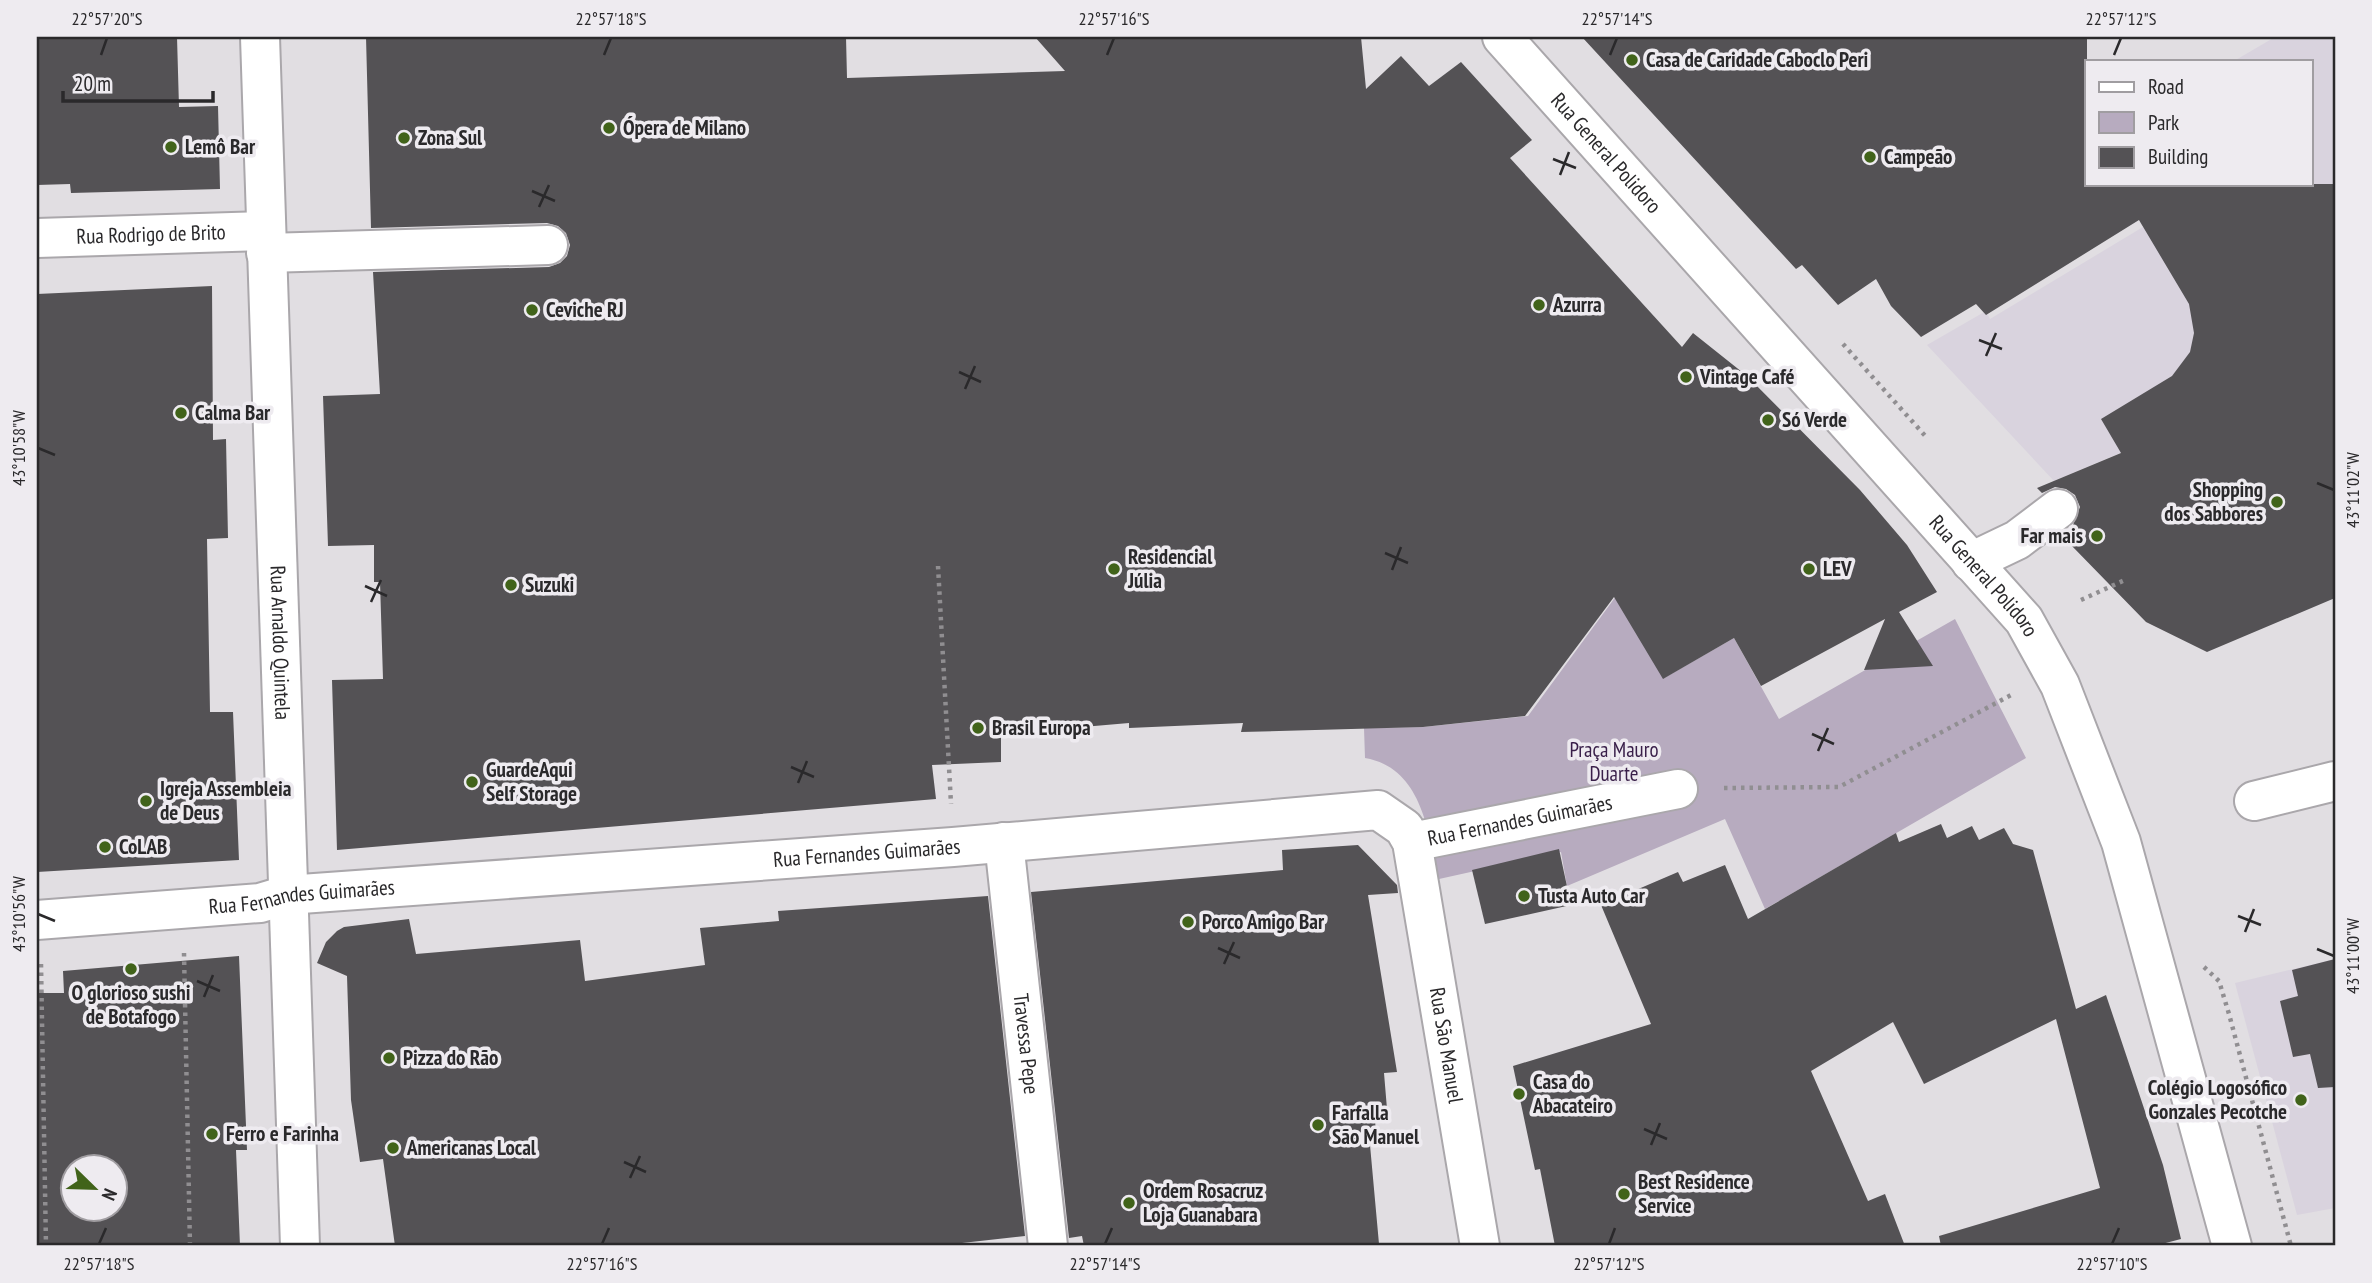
<svg xmlns="http://www.w3.org/2000/svg" width="2372" height="1283" font-family="'PT Sans Narrow',sans-serif">
<style>
.built{fill:#d9d3de}
.green{fill:#b7abbf}
.building{fill:#545255;fill-rule:evenodd}
.lines{fill:none;stroke-linecap:round;stroke-linejoin:round}
.minor-casing{stroke:#aaa7ab;stroke-width:42}
.major-casing{stroke:#aaa7ab;stroke-width:42}
.path{stroke:#908e91;stroke-width:4.5;stroke-dasharray:3.5 5;stroke-linecap:butt}
.minor{stroke:#fff;stroke-width:38}
.major{stroke:#fff;stroke-width:38}
.ticks{fill:none;stroke:#2a292b;stroke-width:2.5}
.poi-dot{fill:#41631a;stroke:#eeebf0;stroke-width:2.5}
.labels{text-anchor:middle;stroke-width:7;stroke-linejoin:round;paint-order:stroke}
.poi-label{font-size:21px;font-weight:bold;fill:#2a292b;stroke:#eeebf0;text-anchor:start}
.street-label{font-size:21px;fill:#2a292b;stroke:#eeebf0}
.park-label{font-size:21px;fill:#391f49;stroke:#eeebf0}
.neatline{fill:none;stroke:#2a292b;stroke-width:2.5}
.ticks-label{font-size:18px;text-anchor:middle;fill:#2a292b}
</style>
<rect width="100%" height="100%" fill="#e1dee2"/>
<g class="built">
<path d="M2275,37H2335V362L2054,481L1927,345L1986,311L1990,319L2143,227L2117,184H2311V61H2234Z"/>
<path d="M2335,959V1208L2297,1215L2235,983Z"/>
</g>
<path class="green" d="M1625,584L1664,678L1734,638L1779,719L1955,619L2026,758L1765,909L1725,819L1567,886L1561,852L1439,879C1428,831 1422,768 1365,758L1364,728L1423,727L1528,716Z"/>
<g class="building">
<path d="M37,37H177L179,107L218,106L220,189L71,193L70,184L37,185Z"/>
<path d="M366,37H846L847,78L1065,71L1035,37H1361L1366,89L1401,56L1429,86L1461,62L1532,140L1510,158L1682,347L1693,333L1747,376L1860,490L1907,545L1937,592L1899,612L1933,666L1864,670L1885,619L1761,686L1734,638L1663,679L1614,597L1525,716L1423,727L1241,732L1243,723L1129,728V723L1001,734V762L932,765L936,799L337,850L332,680L383,679L380,582H374V545L328,546L323,396L380,394L373,272L549,267L560,263L567,256L570,245L566,233L558,226L547,223L371,228Z"/>
<path d="M1582,37H2087V184H2335V598L2207,652L2146,622L2071,545L2082,534L2073,525L2080,507L2075,495L2066,489L2055,487L2042,493L2037,488L2121,453L2101,419L2172,376L2190,352L2194,333L2189,304L2139,220L1986,315L1976,304L1921,337L1891,306L1876,279L1838,305L1802,265L1796,269Z"/>
<path d="M212,286L213,440L226,439L228,538L207,539L210,712H233L239,860L37,872V294Z"/>
<path d="M1941,824L1947,838L1972,826L1979,840L2004,828L2013,844L2033,850L2076,1009L2106,995L2163,1165L2181,1239L2154,1246H1941L1939,1236L2100,1188L2056,1019L1924,1084L1893,1022L1811,1071L1868,1201L1885,1194L1905,1246H1555L1540,1169L1535,1170L1513,1066L1651,1024L1601,905L1678,872L1683,882L1725,865L1748,919L1896,833L1899,842Z"/>
<path d="M1358,845L1397,885L1398,893L1368,895L1397,1072L1384,1073L1387,1109H1374L1377,1144L1370,1145L1379,1244L1084,1246L1082,1236L1069,1238L1031,892L1283,870L1282,850Z"/>
<path d="M1559,849L1571,905L1485,924L1472,870Z"/>
<path d="M988,896L1025,1236L935,1246H395L383,1159L360,1162L351,1100L347,976L317,963L326,942L337,931L344,927L409,919L416,954L580,940L585,981L705,965L700,928L779,921L778,911Z"/>
<path d="M239,956L247,1150H236L240,1246H37V993H64L63,971ZM74,1167H116V1209H74Z"/>
<path d="M2335,959V1087L2318,1088L2310,1054L2293,1057L2280,1001L2298,996L2292,970Z"/>
</g>
<g class="lines">
<g class="minor-casing">
<g id="minor">
<path id="s1" d="M1502,37L2024,620L2060,685L2121,842L2232,1246"/>
<path id="s2" d="M37,238L264,231"/>
<path d="M266,253L548,245"/>
<path d="M1971,562L2017,540L2058,509"/>
<path d="M2254,801L2335,781"/>
<path id="s3" d="M1004,842L1048,1246"/>
<path id="s4" d="M1412,842L1678,789"/>
<path id="s5" d="M37,920L260,903L287,895L953,847L1378,810L1404,828L1412,842L1480,1246"/>
</g>
</g>
<g class="major-casing">
<g id="major">
<path id="s6" d="M260,37L300,1246"/>
</g>
</g>
<g class="path">
<path d="M1843,344L1928,439"/>
<path d="M938,566L951,804"/>
<path d="M2081,600L2127,579"/>
<path d="M1724,788L1839,787L2013,694"/>
<path d="M184,953L190,1246"/>
<path d="M41,964L46,1246"/>
<path d="M2204,967L2219,981L2229,1014L2291,1246"/>
</g>
<use href="#minor" class="minor"/>
<use href="#major" class="major"/>
</g>
<path class="ticks" d="M101,55L107,38M604,55L611,38M1107,55L1114,38M1610,55L1617,38M2114,55L2121,38M1553,159L1576,168M1560,175L1569,152M532,191L555,201M539,207L549,185M1979,340L2002,349M1986,356L1996,333M959,372L981,382M965,389L975,366M38,448L55,455M2317,483L2334,490M1385,553L1408,563M1392,570L1401,547M365,586L387,596M371,602L381,580M1812,734L1834,744M1818,751L1828,728M791,767L814,777M798,783L807,761M38,914L55,921M2238,916L2261,925M2245,932L2254,909M1218,948L1240,958M2317,949L2334,956M1224,964L1234,942M197,981L220,991M204,997L213,975M1644,1129L1667,1139M1651,1145L1660,1123M624,1162L646,1172M630,1178L640,1156M99,1244L106,1228M602,1244L609,1228M1105,1244L1112,1228M1609,1244L1615,1228M2112,1244L2119,1228"/>
<g class="poi-dot">
<circle cx="1632" cy="60" r="7"/>
<circle cx="609" cy="128" r="7"/>
<circle cx="404" cy="138" r="7"/>
<circle cx="171" cy="147" r="7"/>
<circle cx="1870" cy="157" r="7"/>
<circle cx="1539" cy="305" r="7"/>
<circle cx="532" cy="310" r="7"/>
<circle cx="1686" cy="377" r="7"/>
<circle cx="181" cy="413" r="7"/>
<circle cx="1768" cy="420" r="7"/>
<circle cx="2277" cy="502" r="7"/>
<circle cx="2097" cy="536" r="7"/>
<circle cx="1114" cy="569" r="7"/>
<circle cx="1809" cy="569" r="7"/>
<circle cx="511" cy="585" r="7"/>
<circle cx="978" cy="728" r="7"/>
<circle cx="472" cy="782" r="7"/>
<circle cx="146" cy="801" r="7"/>
<circle cx="105" cy="847" r="7"/>
<circle cx="1524" cy="896" r="7"/>
<circle cx="1188" cy="922" r="7"/>
<circle cx="131" cy="969" r="7"/>
<circle cx="389" cy="1058" r="7"/>
<circle cx="1519" cy="1094" r="7"/>
<circle cx="2301" cy="1100" r="7"/>
<circle cx="1318" cy="1125" r="7"/>
<circle cx="212" cy="1134" r="7"/>
<circle cx="393" cy="1148" r="7"/>
<circle cx="1624" cy="1194" r="7"/>
<circle cx="1129" cy="1203" r="7"/>
</g>
<g class="labels">
<g class="poi-label">
<text x="1646" y="67">Casa de Caridade Caboclo Peri</text>
<text x="623" y="135">Ópera de Milano</text>
<text x="418" y="145">Zona Sul</text>
<text x="185" y="154">Lemô Bar</text>
<text x="1884" y="164">Campeão</text>
<text x="1553" y="312">Azurra</text>
<text x="546" y="317">Ceviche RJ</text>
<text x="1700" y="384">Vintage Café</text>
<text x="195" y="420">Calma Bar</text>
<text x="1782" y="427">Só Verde</text>
<text x="2263" y="497" text-anchor="end">Shopping<tspan x="2263" dy="24">dos Sabbores</tspan></text>
<text x="2083" y="543" text-anchor="end">Far mais</text>
<text x="1128" y="564">Residencial<tspan x="1128" dy="24">Júlia</tspan></text>
<text x="1823" y="576">LEV</text>
<text x="525" y="592">Suzuki</text>
<text x="992" y="735">Brasil Europa</text>
<text x="486" y="777">GuardeAqui<tspan x="486" dy="24">Self Storage</tspan></text>
<text x="160" y="796">Igreja Assembleia<tspan x="160" dy="24">de Deus</tspan></text>
<text x="119" y="854">CoLAB</text>
<text x="1538" y="903">Tusta Auto Car</text>
<text x="1202" y="929">Porco Amigo Bar</text>
<text x="131" y="1000" text-anchor="middle">O glorioso sushi<tspan x="131" dy="24">de Botafogo</tspan></text>
<text x="403" y="1065">Pizza do Rão</text>
<text x="1533" y="1089">Casa do<tspan x="1533" dy="24">Abacateiro</tspan></text>
<text x="2287" y="1095" text-anchor="end">Colégio Logosófico<tspan x="2287" dy="24">Gonzales Pecotche</tspan></text>
<text x="1332" y="1120">Farfalla<tspan x="1332" dy="24">São Manuel</tspan></text>
<text x="226" y="1141">Ferro e Farinha</text>
<text x="407" y="1155">Americanas Local</text>
<text x="1638" y="1189">Best Residence<tspan x="1638" dy="24">Service</tspan></text>
<text x="1143" y="1198">Ordem Rosacruz<tspan x="1143" dy="24">Loja Guanabara</tspan></text>
</g>
<g class="street-label">
<text dy="7" stroke="none"><textPath href="#s1" startOffset="156">Rua General Polidoro</textPath></text>
<text dy="7" stroke="none"><textPath href="#s2" startOffset="114">Rua Rodrigo de Brito</textPath></text>
<text dy="7" stroke="none"><textPath href="#s1" startOffset="723">Rua General Polidoro</textPath></text>
<text dy="7" stroke="none"><textPath href="#s6" startOffset="606">Rua Arnaldo Quintela</textPath></text>
<text dy="7" stroke="none"><textPath href="#s4" startOffset="110">Rua Fernandes Guimarães</textPath></text>
<text dy="7" stroke="none"><textPath href="#s5" startOffset="833">Rua Fernandes Guimarães</textPath></text>
<text dy="7" stroke="none"><textPath href="#s5" startOffset="266">Rua Fernandes Guimarães</textPath></text>
<text dy="7" stroke="none"><textPath href="#s3" startOffset="203">Travessa Pepe</textPath></text>
<text dy="7" stroke="none"><textPath href="#s5" startOffset="1600">Rua São Manuel</textPath></text>
</g>
<g class="park-label">
<text x="1614" y="757">Praça Mauro<tspan x="1614" dy="24">Duarte</tspan></text>
</g>
</g>
<rect width="2372" height="1283" fill="none" stroke="#eeebf0" stroke-width="77"/>
<rect x="2085" y="60" width="228" height="126" fill="#eeebf0" stroke="#a09da1" stroke-width="2"/>
<rect x="2099" y="82" width="35" height="10" fill="#ffffff" stroke="#a09da1" stroke-width="2"/>
<text x="2148" y="94" font-size="21" fill="#2a292b">Road</text>
<rect x="2099" y="112" width="35" height="21" fill="#b7abbf" stroke="#a09da1" stroke-width="2"/>
<text x="2148" y="130" font-size="21" fill="#2a292b">Park</text>
<rect x="2099" y="147" width="35" height="21" fill="#545255" stroke="#a09da1" stroke-width="2"/>
<text x="2148" y="164" font-size="21" fill="#2a292b">Building</text>
<g transform="translate(94 1188) rotate(113)"><circle r="33" fill="#eeebf0" stroke="#a09da1" stroke-width="2"/>
<path d="M0-5L12 26L0 18L-12 26Z" fill="#41631a"/>
<text y="-10" font-size="19" font-weight="bold" text-anchor="middle" fill="#2a292b">N</text>
</g>
<path d="M63 91v10h150v-10" fill="none" stroke="#2a292b" stroke-width="3.5"/>
<text x="74" y="91" font-size="21" fill="#2a292b" stroke="#eeebf0" stroke-width="5" paint-order="stroke">20 m</text>
<rect x="38" y="38" width="2296" height="1206" class="neatline"/>
<g class="ticks-label">
<text x="107" y="25">22°57'20"S</text>
<text x="611" y="25">22°57'18"S</text>
<text x="1114" y="25">22°57'16"S</text>
<text x="1617" y="25">22°57'14"S</text>
<text x="2121" y="25">22°57'12"S</text>
<text transform="translate(19 448) rotate(-90)" y="6">43°10'58"W</text>
<text transform="translate(2353 490) rotate(-90)" y="6">43°11'02"W</text>
<text transform="translate(19 914) rotate(-90)" y="6">43°10'56"W</text>
<text transform="translate(2353 956) rotate(-90)" y="6">43°11'00"W</text>
<text x="99" y="1270">22°57'18"S</text>
<text x="602" y="1270">22°57'16"S</text>
<text x="1105" y="1270">22°57'14"S</text>
<text x="1609" y="1270">22°57'12"S</text>
<text x="2112" y="1270">22°57'10"S</text>
</g>
</svg>
